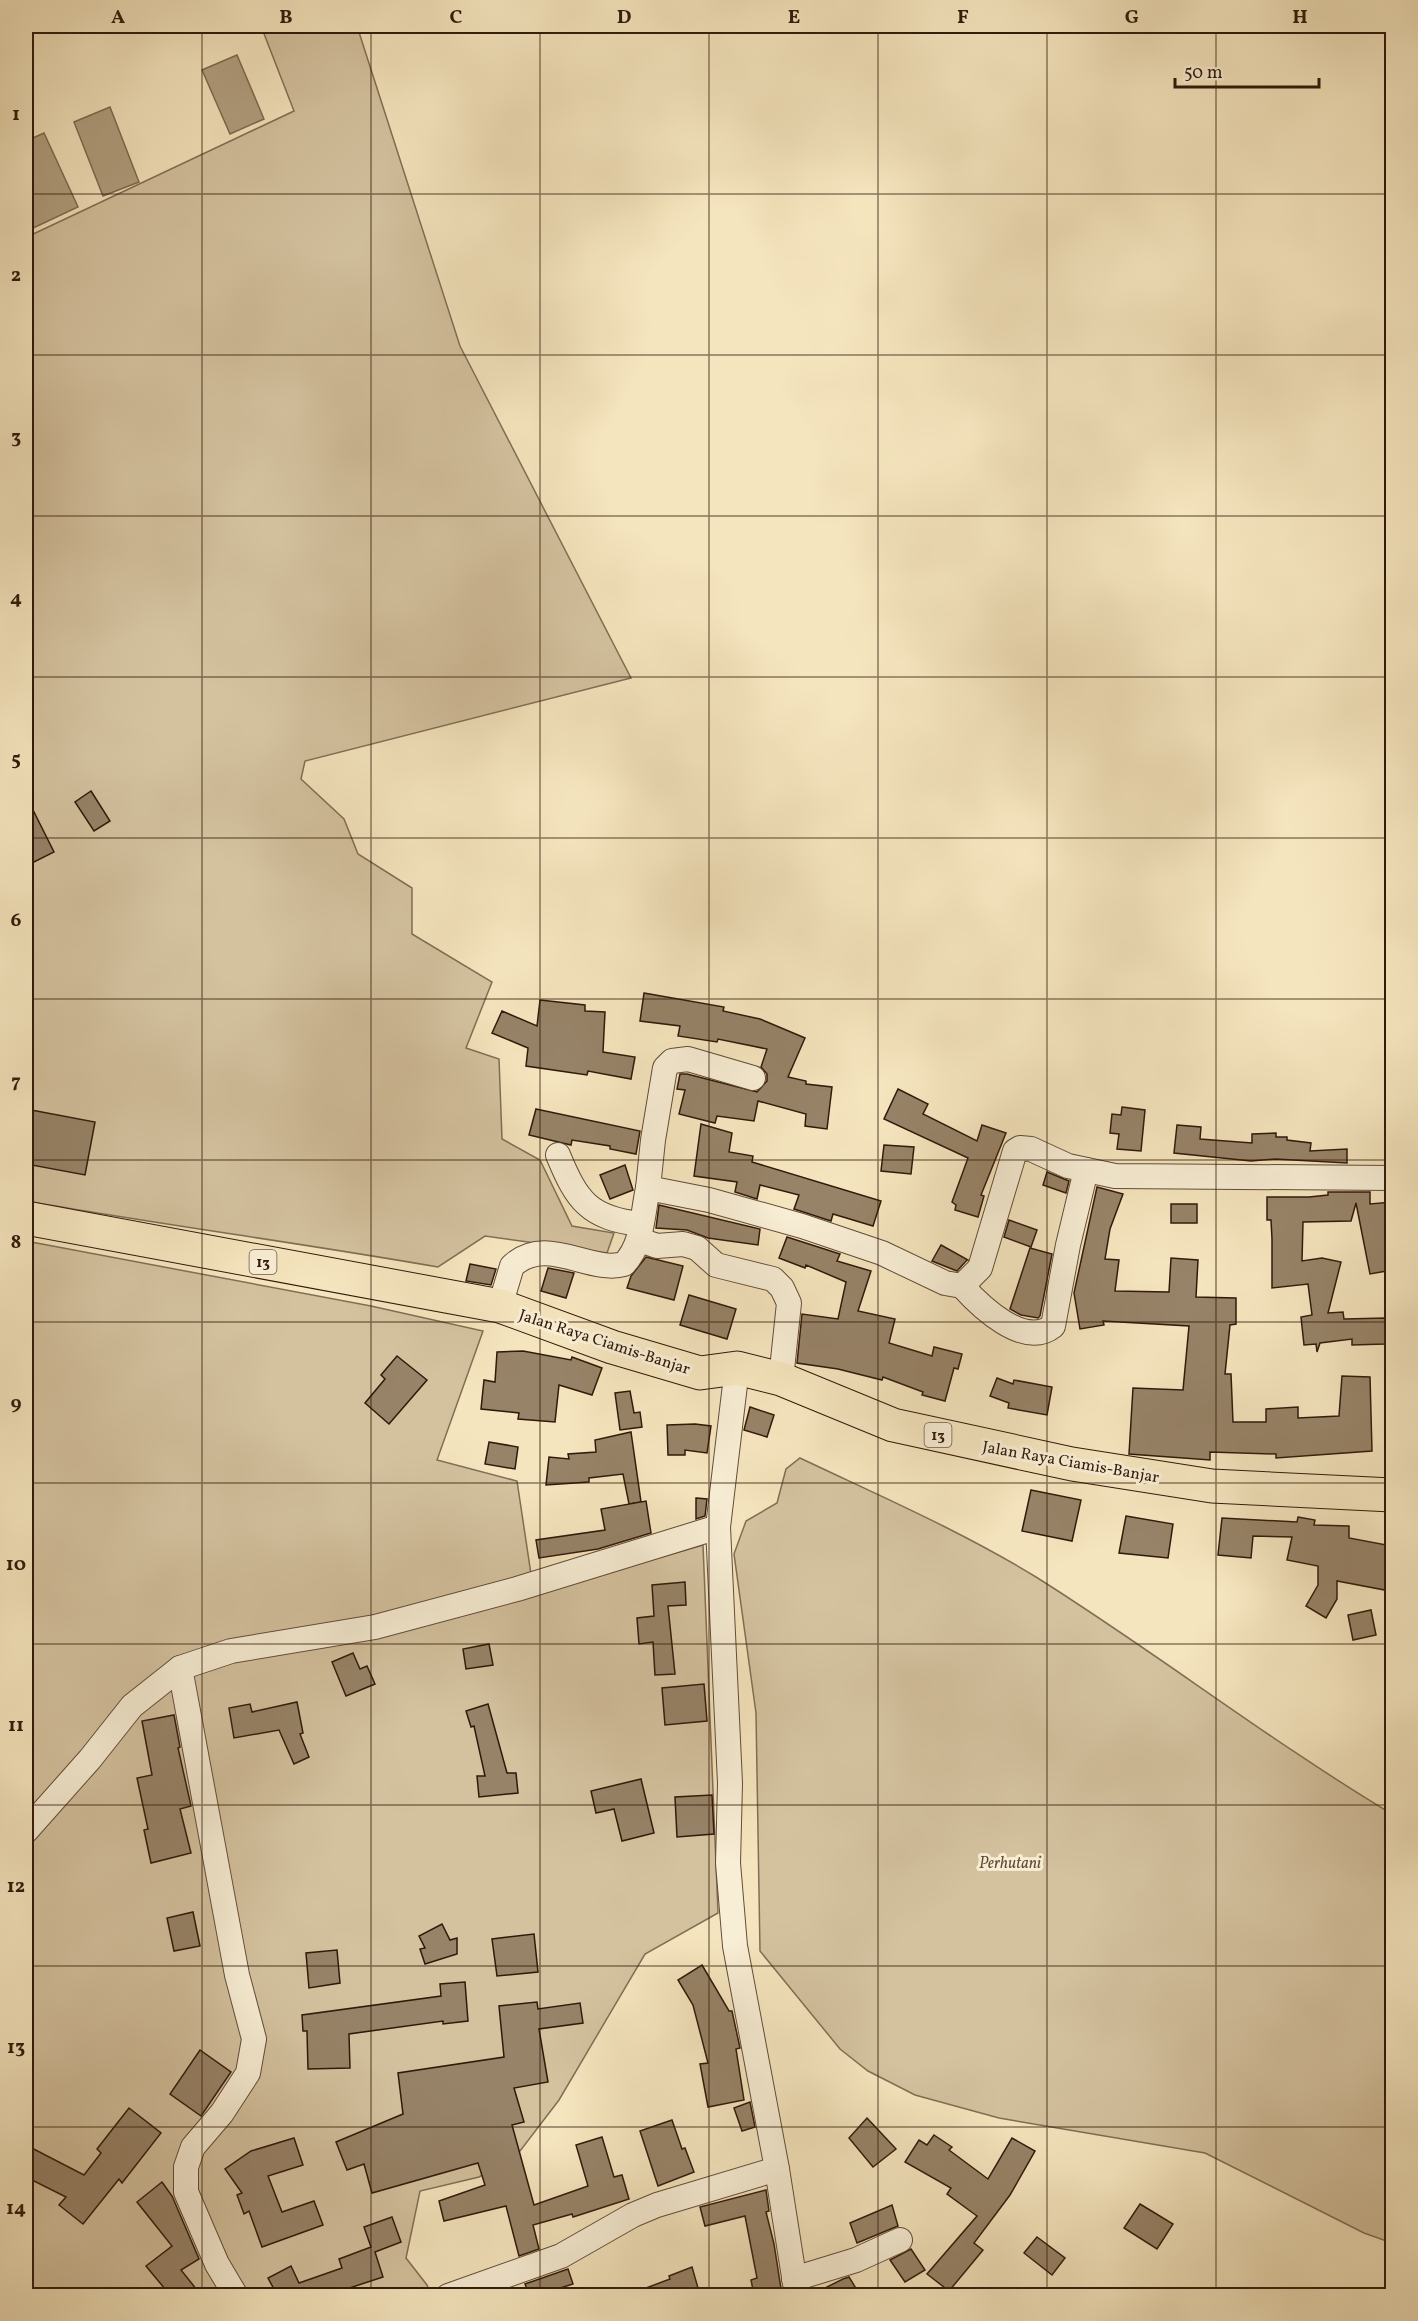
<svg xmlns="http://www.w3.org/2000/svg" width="1418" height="2321" font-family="Vollkorn,serif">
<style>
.green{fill:#d4c29f;stroke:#826e54;stroke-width:1.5}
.water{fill:#b2a081;stroke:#7e6a51;stroke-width:1.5}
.building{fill:#978368;stroke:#31190a;stroke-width:1.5}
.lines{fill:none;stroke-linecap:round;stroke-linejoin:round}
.minor-casing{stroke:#624c37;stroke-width:26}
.highway-casing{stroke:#31190a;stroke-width:35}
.minor{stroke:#f8eed5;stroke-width:24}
.highway{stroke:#f5e5be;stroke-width:33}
.grid{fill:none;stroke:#31190a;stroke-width:1.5;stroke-opacity:0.55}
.labels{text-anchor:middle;stroke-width:6;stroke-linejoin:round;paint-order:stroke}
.shield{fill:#f8eed5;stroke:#6d5947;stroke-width:1.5}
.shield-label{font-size:15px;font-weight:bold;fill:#31190a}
.street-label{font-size:16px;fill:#31190a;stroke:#f8eed5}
.park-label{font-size:16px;font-style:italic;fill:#624c37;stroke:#f8eed5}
.neatline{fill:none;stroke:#31190a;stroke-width:2}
.grid-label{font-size:20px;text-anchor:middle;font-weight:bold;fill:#31190a}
</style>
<rect width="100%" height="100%" fill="#f5e5be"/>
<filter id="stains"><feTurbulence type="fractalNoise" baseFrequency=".00333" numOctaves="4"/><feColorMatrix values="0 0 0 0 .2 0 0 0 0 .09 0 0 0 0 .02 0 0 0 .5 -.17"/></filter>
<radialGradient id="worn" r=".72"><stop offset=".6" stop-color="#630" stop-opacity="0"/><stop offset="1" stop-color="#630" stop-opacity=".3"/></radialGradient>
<g class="green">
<path d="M261,26H357L460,346L631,678L305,761L301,779L344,819L358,854L412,888V934L492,982L466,1048L499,1059L502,1139L540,1160L572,1226L614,1233L607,1253L485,1236L438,1267C301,1243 163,1225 26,1201V235L27,237L294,111Z"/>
<path d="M26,1241L371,1306L483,1331L437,1460L517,1481L534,1594L703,1545L718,1913L645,1954L559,2100L517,2155L479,2177L420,2191L406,2258L427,2285L431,2295H26Z"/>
<path d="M800,1458C880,1496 961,1531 1036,1577C1157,1653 1270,1741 1392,1814V2243L1364,2233L1205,2153L999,2118L915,2095L868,2071L840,2049L760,1951L756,1713L734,1554L746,1521L777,1503L786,1469Z"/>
</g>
<g class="water">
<path d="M237,55L264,119L230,134L202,70Z"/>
<path d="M110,107L139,182L103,196L74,122Z"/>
<path d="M44,133L78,207L29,230L26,223V141Z"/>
</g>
<g class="building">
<path d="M91,791L110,821L94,831L75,802Z"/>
<path d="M26,796L54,852L26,866Z"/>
<path d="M644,993L724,1007L723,1011L760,1019L805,1038L788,1077L806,1081V1084L832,1087L827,1129L805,1126L806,1114L758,1101L754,1121L717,1116L715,1123L679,1114L685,1090L677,1089L680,1074H687L757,1092L767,1081V1074L761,1067L767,1049L718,1039L717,1042L678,1036L680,1026L640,1021Z"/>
<path d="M540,1000L585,1005V1011L605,1012L603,1052L635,1057L631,1079L588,1071L587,1075L526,1066L528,1048L492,1033L502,1011L537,1026Z"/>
<path d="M898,1089L928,1104L923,1114L977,1141L982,1125L1006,1133L981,1195L984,1196L978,1217L955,1210L956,1205L952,1202L968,1158L884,1119Z"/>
<path d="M1122,1107L1145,1110L1141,1151L1117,1149L1119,1134L1110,1133L1112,1114L1121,1115Z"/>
<path d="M26,1109L95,1122L85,1175L26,1164Z"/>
<path d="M536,1109L640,1131L636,1154L610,1149V1146L572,1140L571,1145L529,1135Z"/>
<path d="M701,1124L732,1133L729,1152L753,1156L752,1162L881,1201L873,1226L833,1214L831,1221L794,1209L799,1195L760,1185L757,1199L735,1192L737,1182L694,1176Z"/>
<path d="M1177,1125L1201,1127L1200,1139L1252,1143V1134L1276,1133V1137H1287V1140L1311,1143L1310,1151L1347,1149V1163L1275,1159L1251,1161L1174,1153Z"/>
<path d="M884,1145L914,1147L911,1174L881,1171Z"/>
<path d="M625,1165L633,1190L610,1199L600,1175Z"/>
<path d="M1047,1172L1069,1181L1066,1193L1043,1185Z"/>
<path d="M1097,1187L1123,1194L1110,1229L1105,1259L1119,1260L1115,1291L1169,1292L1171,1258L1198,1260L1196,1297L1236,1298V1324L1230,1325L1225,1374H1231L1233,1422H1266V1409L1298,1407V1418L1339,1416L1342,1376L1370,1377L1372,1451L1276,1458V1454L1210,1452V1460L1129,1454L1133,1388L1183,1390L1189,1326L1103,1321L1104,1325L1080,1329L1074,1293Z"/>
<path d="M1328,1192H1370V1204L1392,1202V1270L1370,1274L1356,1203L1351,1221L1303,1222L1302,1261L1322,1258L1341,1262L1328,1313L1343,1312L1344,1319L1385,1318V1344L1352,1345V1339L1320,1343L1317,1352L1316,1344L1304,1345L1301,1317L1312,1315L1308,1284L1272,1288V1239L1271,1220H1267V1197H1309L1328,1195Z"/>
<rect x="1171" y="1204" width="26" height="19"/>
<path d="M659,1205L760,1229L758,1245L708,1238L687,1230L656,1228Z"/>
<path d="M1009,1220L1037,1230L1031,1247L1004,1237Z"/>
<path d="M787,1237L840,1254L837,1261L871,1271L858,1311L895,1319L889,1343L932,1356L934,1347L962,1354L958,1369L954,1368L945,1401L922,1395L923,1392L883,1377L882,1380L838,1369L797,1363L802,1314L838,1319L846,1282L806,1265L805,1268L779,1258Z"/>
<path d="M941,1245L968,1260H967L957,1271L932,1261Z"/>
<path d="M1030,1248L1052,1254L1040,1316L1038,1318L1021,1315L1010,1309Z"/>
<path d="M646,1257L683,1266L674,1300L627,1288L631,1276Z"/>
<path d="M470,1264L496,1269L491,1285L466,1281Z"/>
<path d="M548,1268L574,1273L566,1298L541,1291Z"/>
<path d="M689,1295L736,1309L727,1339L680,1325Z"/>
<path d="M523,1351L571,1360L572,1357L602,1368L592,1395L559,1385L555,1422L518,1419L519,1413L481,1409L484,1380L495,1382L497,1352Z"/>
<path d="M397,1356L427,1380L389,1424L365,1403L385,1379L381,1375Z"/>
<path d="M997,1378L1013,1384L1014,1380L1052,1387L1047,1415L1008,1408L1009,1403L990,1396Z"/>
<path d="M630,1391L634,1413L640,1412L642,1427L620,1430L615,1393Z"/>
<path d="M750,1407L774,1415L767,1437L744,1430Z"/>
<path d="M695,1424L711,1426L707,1453L685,1450V1455H668L667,1425Z"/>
<path d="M631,1432L641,1502L629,1504L623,1474L589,1478V1482L546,1485L549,1457L569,1459L568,1454L596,1452L595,1440Z"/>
<path d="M489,1442L518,1447L515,1469L485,1464Z"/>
<path d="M1031,1490L1081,1500L1072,1541L1022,1531Z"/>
<path d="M696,1498L707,1499L705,1516L696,1519Z"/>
<path d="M646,1501L651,1533L598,1549L539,1558L536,1540L605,1530L601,1509Z"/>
<path d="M1126,1516L1173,1524L1168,1558L1119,1553Z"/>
<path d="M1298,1517L1315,1520L1314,1525L1349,1526V1538L1392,1546L1390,1591L1337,1581V1599L1326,1618L1306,1606L1318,1585V1566L1287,1560L1292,1537L1253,1536L1251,1558L1218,1555L1222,1518L1297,1522Z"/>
<path d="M685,1582L686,1605L668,1606L675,1674L655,1675L653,1642L639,1644L637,1618L654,1616L652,1585Z"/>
<path d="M1371,1610L1376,1635L1353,1640L1348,1615Z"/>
<path d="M489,1644L493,1665L466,1669L463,1649Z"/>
<path d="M353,1653L360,1669L367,1666L375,1684L346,1696L332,1662Z"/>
<path d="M704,1684L707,1721L665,1725L662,1688Z"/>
<path d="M297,1702L303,1733L300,1734L309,1757L294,1764L279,1730L234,1738L229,1708L250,1704L252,1712Z"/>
<path d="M488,1704L507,1773H516L518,1793L479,1797L477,1776H485L474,1726L471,1727L466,1711Z"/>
<path d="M174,1715L180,1747L178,1748L191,1806L180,1809L191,1853L151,1863L144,1830L148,1829L137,1778L152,1775L142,1721Z"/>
<path d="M641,1779L654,1833L622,1841L614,1809L596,1813L591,1791Z"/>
<path d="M712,1795L714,1834L677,1837L675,1797Z"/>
<path d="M193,1912L200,1946L174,1951L167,1918Z"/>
<path d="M442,1924L450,1940L457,1938V1954L425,1964L420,1949L425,1948L419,1936Z"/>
<path d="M534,1934L538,1972L497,1976L492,1939Z"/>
<path d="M337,1950L340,1983L309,1988L306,1953Z"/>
<path d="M702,1965L729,2011H732L740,2048L736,2049L744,2100L708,2107L700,2064L708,2063L693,2005L678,1980Z"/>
<path d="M465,1982L468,2021L443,2024V2021L349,2034L350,2068L308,2069L307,2031H303L302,2015L441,1996L440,1984Z"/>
<path d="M537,2002L538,2009L580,2003L583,2023L539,2029L548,2082L514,2088L524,2122L512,2125L534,2205L588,2186L576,2145L602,2137L614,2177L622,2175L629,2199L573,2217L572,2214L533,2225L539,2249L519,2256L506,2206L444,2221L439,2201L485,2185L478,2163L372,2193L364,2164L347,2170L336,2142L403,2114L398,2073L504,2057L499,2006Z"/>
<path d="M200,2050L231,2072L201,2116L170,2094Z"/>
<path d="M750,2102L755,2127L742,2131L734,2108Z"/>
<path d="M129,2108L161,2133L122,2183L119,2179L83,2224L59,2205L66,2197L26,2177V2145L84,2175L101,2153L97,2149Z"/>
<path d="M867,2118L896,2149L873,2167L849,2138Z"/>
<path d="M672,2120L682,2149L685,2148L694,2172L658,2186L640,2131Z"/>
<path d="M934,2135L952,2147L949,2150L988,2179L1012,2138L1035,2151L1010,2195L974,2243L983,2250L949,2291L927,2274L977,2216L947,2194L951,2188L905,2162L919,2140L927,2145Z"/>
<path d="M294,2138L303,2165L268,2176L282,2212L314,2201L323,2225L262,2247L249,2211L244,2214L237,2195L242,2193L225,2169L251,2151Z"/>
<path d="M162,2182L172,2196L199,2259L181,2270L201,2295H170L146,2266L172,2246L137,2202Z"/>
<path d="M766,2190L769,2211L766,2212L774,2244L782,2295H754L751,2280L757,2278L745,2216L705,2226L700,2207Z"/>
<path d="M1140,2204L1173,2224L1157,2249L1124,2228Z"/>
<path d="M892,2205L898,2226L857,2243L850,2223Z"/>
<path d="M392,2217L401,2242L375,2252L383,2277L328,2295H269V2293L275,2291L268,2278L291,2266L299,2283L342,2268L339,2259L371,2247L364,2227Z"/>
<path d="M1037,2237L1065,2258L1052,2275L1024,2253Z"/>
<path d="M911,2249L925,2270L905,2282L890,2260Z"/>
<path d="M692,2267L700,2295H630V2294L670,2279L669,2276Z"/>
<path d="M568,2269L573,2284L538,2295H529L525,2284Z"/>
<path d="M849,2277L860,2295H811L843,2279Z"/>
</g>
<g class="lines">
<g class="minor-casing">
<g id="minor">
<path d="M558,1155C577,1201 589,1218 640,1224"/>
<path d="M648,1188L653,1140L665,1068L672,1061L688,1059L753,1078"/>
<path d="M640,1240L657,1246L683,1244L697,1248L716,1265L773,1279L782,1288L789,1303L781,1379"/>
<path d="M962,1286C980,1306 1024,1349 1053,1326L1068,1245L1086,1170"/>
<path d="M500,1306L512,1266C546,1234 590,1274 624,1264C643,1244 642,1216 648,1188L709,1200L802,1226L882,1253L945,1283L962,1286L980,1268L1015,1151L1020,1148L1031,1149L1068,1166L1115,1176L1392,1178"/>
<path d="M737,1368L718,1527L730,1783L728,1863L735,1946L777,2169L797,2296"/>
<path d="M180,1668L237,1975L254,2039L248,2073L222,2113L193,2147L186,2167V2192L217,2264L236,2296"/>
<path d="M26,1831L90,1759L132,1706L180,1668L231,1651L375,1627L517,1589L718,1527"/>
<path d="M794,2279L856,2260L900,2240"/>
<path d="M448,2296L561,2256L633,2215L657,2205L777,2169"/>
</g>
</g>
<g class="highway-casing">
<path id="highway" d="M26,1218L500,1306L612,1347L700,1373L737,1368L781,1379L893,1425L1072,1464L1212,1486L1392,1495"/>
</g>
<use href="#minor" class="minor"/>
<use href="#highway" class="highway"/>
</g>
<path class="grid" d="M202,26V2296M371,26V2296M540,26V2296M709,26V2296M878,26V2296M1047,26V2296M1216,26V2296M26,194H1392M26,355H1392M26,516H1392M26,677H1392M26,838H1392M26,999H1392M26,1160H1392M26,1322H1392M26,1483H1392M26,1644H1392M26,1805H1392M26,1966H1392M26,2127H1392"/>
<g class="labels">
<g class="shield">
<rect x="249.5" y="1250" width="27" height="24" rx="4.5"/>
<rect x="924.5" y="1423" width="27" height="24" rx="4.5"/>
</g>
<g class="shield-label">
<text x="263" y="1267">13</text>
<text x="938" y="1440">13</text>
</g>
<g class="street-label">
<text transform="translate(605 1341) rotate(18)" y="6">Jalan Raya Ciamis-Banjar</text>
<text transform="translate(1071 1461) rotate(10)" y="6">Jalan Raya Ciamis-Banjar</text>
</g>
<g class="park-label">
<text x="1010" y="1868">Perhutani</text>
</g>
</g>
<rect width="1418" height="2321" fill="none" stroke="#f5e5be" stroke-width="66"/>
<path d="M1175 78v9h144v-9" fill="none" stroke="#31190a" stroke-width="3"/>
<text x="1184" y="78" font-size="18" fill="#31190a" stroke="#f8eed5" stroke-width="4.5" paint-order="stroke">50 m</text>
<rect x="33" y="33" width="1352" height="2255" class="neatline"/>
<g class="grid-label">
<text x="118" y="23">A</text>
<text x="286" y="23">B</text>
<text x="456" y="23">C</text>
<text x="624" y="23">D</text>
<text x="794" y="23">E</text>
<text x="963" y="23">F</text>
<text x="1132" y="23">G</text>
<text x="1300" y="23">H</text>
<text x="16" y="120">1</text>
<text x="16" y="281">2</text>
<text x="16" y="443">3</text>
<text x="16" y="604">4</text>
<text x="16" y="765">5</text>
<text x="16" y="926">6</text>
<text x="16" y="1087">7</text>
<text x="16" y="1248">8</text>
<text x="16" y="1409">9</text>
<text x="16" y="1570">10</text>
<text x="16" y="1731">11</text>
<text x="16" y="1892">12</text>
<text x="16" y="2053">13</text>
<text x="16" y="2214">14</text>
</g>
<rect width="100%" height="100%" filter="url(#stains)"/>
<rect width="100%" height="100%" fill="url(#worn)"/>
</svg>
